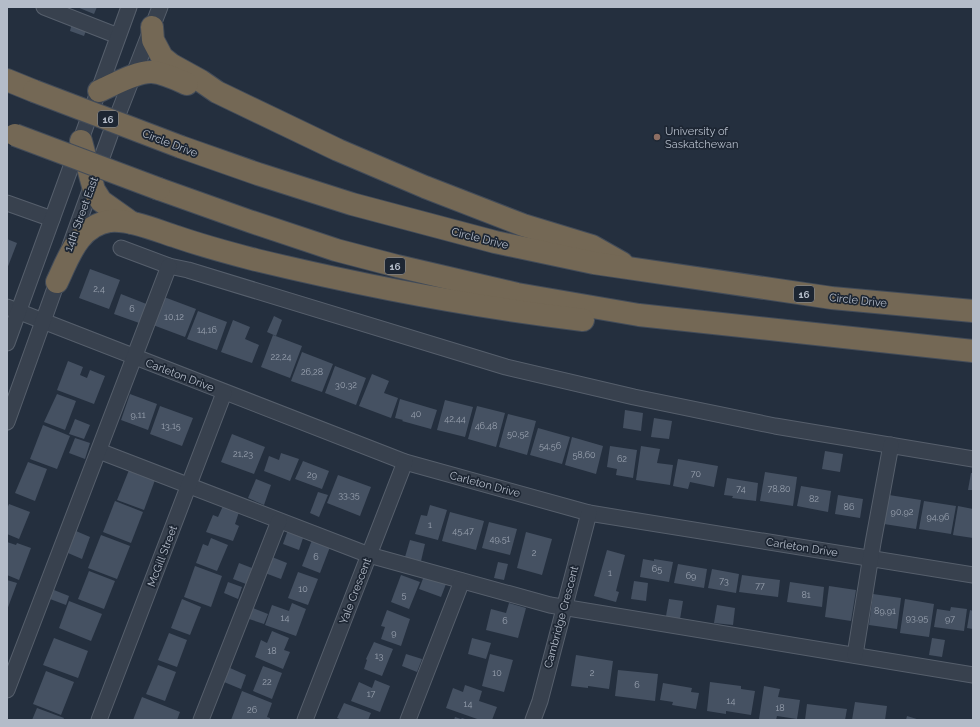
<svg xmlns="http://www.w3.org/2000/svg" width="980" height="727" font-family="Raleway,sans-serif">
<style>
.building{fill:#455162}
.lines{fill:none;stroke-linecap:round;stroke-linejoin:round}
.minor-casing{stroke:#565f6c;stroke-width:17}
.highway-casing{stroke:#434c59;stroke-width:24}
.minor{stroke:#38414e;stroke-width:15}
.highway{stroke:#746855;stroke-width:22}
.highway-bridge-casing{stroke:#434c59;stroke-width:24;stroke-linecap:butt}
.highway-bridge{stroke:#746855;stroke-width:22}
.education-dot{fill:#8d6e63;stroke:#1d2633;stroke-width:1.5}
.labels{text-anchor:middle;stroke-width:3.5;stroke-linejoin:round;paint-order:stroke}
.number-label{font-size:9px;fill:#98a1af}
.shield{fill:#1d2633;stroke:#878f9c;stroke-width:1}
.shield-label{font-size:10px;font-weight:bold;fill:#b4bcc9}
.poi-label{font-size:11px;fill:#b4bcc9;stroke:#1d2633;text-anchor:start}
.street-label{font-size:11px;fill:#b4bcc9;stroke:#1d2633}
</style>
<rect width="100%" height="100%" fill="#242f3e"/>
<g class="building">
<path d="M77,7H97L94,14Z"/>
<path d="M72,23L87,28L84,36L70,31Z"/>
<path d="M7,239L17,243L7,269Z"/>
<path d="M90,269L120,280L109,309L79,298Z"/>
<path d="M121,294L149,305L142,324L114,314Z"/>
<path d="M164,297L196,309L185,337L153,325Z"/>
<path d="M198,311L227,322L217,350L187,339Z"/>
<path d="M274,316L282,320L276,336L267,332Z"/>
<path d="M233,320L250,327L245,339L259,345L252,363L221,352Z"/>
<path d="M273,335L302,346L290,378L261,367Z"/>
<path d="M302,352L333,364L322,392L291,381Z"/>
<path d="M68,361L83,367L80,375L87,378L90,370L105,376L94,404L57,390Z"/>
<path d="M335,366L366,378L356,405L325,393Z"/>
<path d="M372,374L389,381L384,393L398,398L391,418L359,406Z"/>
<path d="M57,394L76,401L65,430L44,422Z"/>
<path d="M130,394L157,404L148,430L121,420Z"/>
<path d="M400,399L437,410L431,429L402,421L403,420L395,418Z"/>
<path d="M445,400L473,407L465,437L437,430Z"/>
<path d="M160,406L193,418L182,446L150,434Z"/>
<path d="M477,406L505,413L496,447L468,439Z"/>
<path d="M625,410L643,413L641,431L623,428Z"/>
<path d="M508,414L536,421L527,455L499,447Z"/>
<path d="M654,418L672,421L669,439L651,437Z"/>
<path d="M75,419L90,425L84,439L69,434Z"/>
<path d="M43,425L70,436L57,469L30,459Z"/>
<path d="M538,428L570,437L562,464L530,455Z"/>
<path d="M232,434L265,447L254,474L221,462Z"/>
<path d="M572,437L603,446L596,474L565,465Z"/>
<path d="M75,438L90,443L85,459L69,453Z"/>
<path d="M610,446L637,450L633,478L616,475L617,469L607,467Z"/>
<path d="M641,446L660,449L657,463L673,465L670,485L636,480Z"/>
<path d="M825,451L843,454L840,472L822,469Z"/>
<path d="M281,453L299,459L290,481L264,471L269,456L279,460Z"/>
<path d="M678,459L718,466L714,487L690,482L688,489L673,486Z"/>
<path d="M303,461L329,471L322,489L295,479Z"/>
<path d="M28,462L47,469L35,501L15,493Z"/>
<path d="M129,470L155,480L144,510L117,500Z"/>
<path d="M765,472L797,477L793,506L760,501Z"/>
<path d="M971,473H973V490H968Z"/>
<path d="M338,475L371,487L360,516L327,503Z"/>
<path d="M727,478L758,483L756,501L732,498L733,496L724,495Z"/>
<path d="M256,479L271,485L264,505L248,498Z"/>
<path d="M801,486L831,491L828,512L797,506Z"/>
<path d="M318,492L328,495L319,517L310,513Z"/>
<path d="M838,495L863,499L860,518L835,514Z"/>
<path d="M889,495L921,500L916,529L884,524Z"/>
<path d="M115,501L143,512L131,543L103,532Z"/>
<path d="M924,501L956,506L951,534L919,529Z"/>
<path d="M9,504L30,512L19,539L7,534V509Z"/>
<path d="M430,505L447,510L438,540L415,534L421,515L427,516Z"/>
<path d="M223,506L239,512L235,524L239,526L233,541L206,532L213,515L218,517Z"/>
<path d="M958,506L973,509V538L953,535Z"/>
<path d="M450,512L484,521L476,550L442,541Z"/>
<path d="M489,522L517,529L510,555L482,548Z"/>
<path d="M288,530L304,535L299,550L283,544Z"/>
<path d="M76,531L90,537L82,559L68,553Z"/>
<path d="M526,532L552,539L542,575L517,568Z"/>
<path d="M101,535L130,546L117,579L88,568Z"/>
<path d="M211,538L228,545L217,571L196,563L203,544L208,546Z"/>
<path d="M312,540L330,547L320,573L302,566Z"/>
<path d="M410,540L425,544L421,561L405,557Z"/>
<path d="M7,542L16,545L17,543L31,548L19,580L7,575Z"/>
<path d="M607,550L625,555L616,591L619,592L616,602L594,596Z"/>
<path d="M272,557L287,563L281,579L265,573Z"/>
<path d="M643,559L654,561V559L673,562L669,582L640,577Z"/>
<path d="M498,562L508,564L504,580L494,578Z"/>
<path d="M239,563L252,568L246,584L233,579Z"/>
<path d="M678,564L707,569L704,588L674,583Z"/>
<path d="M195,566L222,576L211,607L184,597Z"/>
<path d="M712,569L739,574L736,593L708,588Z"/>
<path d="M89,571L115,581L104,609L78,599Z"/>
<path d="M298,572L318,579L308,605L288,598Z"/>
<path d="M401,575L420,582L409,609L391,602Z"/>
<path d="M742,575L780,580L778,597L739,592Z"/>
<path d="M424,576L446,584L441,597L419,589Z"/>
<path d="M7,580L17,583L7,610Z"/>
<path d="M634,581L648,583L646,601L631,599Z"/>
<path d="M228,582L242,587L238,599L224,593Z"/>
<path d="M790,582L824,587L822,607L787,602Z"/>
<path d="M829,586L856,590L851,621L825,617Z"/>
<path d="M54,590L69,596L66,605L50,599Z"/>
<path d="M873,594L901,598L897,629L869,625Z"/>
<path d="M182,599L201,607L190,635L171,628Z"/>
<path d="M669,599L683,601L680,619L666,616Z"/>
<path d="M905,599L934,604L929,637L900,633Z"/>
<path d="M69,601L102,614L91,641L59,628Z"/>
<path d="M292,603L306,609L296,636L265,625L272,605L289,611Z"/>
<path d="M509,603L526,608L518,638L486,630L491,609L506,613Z"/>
<path d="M717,605L735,608L733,625L714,623Z"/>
<path d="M951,607L967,609L964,631L934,627L937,609L950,611Z"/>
<path d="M253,608L268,614L264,624L249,619Z"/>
<path d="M387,610L410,619L401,646L381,639L385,627L381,626Z"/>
<path d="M970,610L973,611V629L967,628Z"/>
<path d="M272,631L289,638L284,650L290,652L283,669L255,657L261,640L267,643Z"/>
<path d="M169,633L187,640L177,667L158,660Z"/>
<path d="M54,638L88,651L78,678L43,665Z"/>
<path d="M472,638L491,643L486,659L468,654Z"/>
<path d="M932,638L945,640L942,657L929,655Z"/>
<path d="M374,642L393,649L382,676L364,669L367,660L366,659Z"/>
<path d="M406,654L422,659L417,672L402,666Z"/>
<path d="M490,654L513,660L504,692L482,686Z"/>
<path d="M576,655L613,661L609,689L588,686V688L571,686Z"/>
<path d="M158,665L176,672L165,701L146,694Z"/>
<path d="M263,666L282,673L272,699L253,691Z"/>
<path d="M230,668L246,675L241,689L224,682Z"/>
<path d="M618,670L658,674L655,701L615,696Z"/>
<path d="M46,671L74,682L61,715L33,704Z"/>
<path d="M375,680L390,686L380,712L351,701L359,682L372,688Z"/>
<path d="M710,682L741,686V689L755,691L751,715L726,711V714L707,711Z"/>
<path d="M663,683L692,688L691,692L699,693L696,709L672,705L673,702L660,700Z"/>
<path d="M465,685L482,691L479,701L497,707L492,720H480L446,708L453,688L463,692Z"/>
<path d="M764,686L780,689L778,697L800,700L797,719L777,716L776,720L759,719Z"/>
<path d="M242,691L272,703L267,717L270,718V720H231Z"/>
<path d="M142,697L180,712L177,720H133Z"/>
<path d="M855,702L887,706L885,720H852Z"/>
<path d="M344,703L371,713L368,720H342L337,718Z"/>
<path d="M807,704L847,709L845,720H805Z"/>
<path d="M37,708L64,718L63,720H32Z"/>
<path d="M907,716L920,720H906Z"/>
<path d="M455,717L461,719L462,718L468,720H454Z"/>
</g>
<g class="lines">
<g class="minor-casing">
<g id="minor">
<path d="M44,7L118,36"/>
<path d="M7,203L52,219"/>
<path d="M70,246L110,135L160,7"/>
<path d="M121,248L169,266L188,270L506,367L634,397L775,426L973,459"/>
<path d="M7,307L405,462L589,513L973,575"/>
<path d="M7,343L129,7"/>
<path d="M7,422L60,274"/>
<path d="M99,451L369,555L550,605L973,675"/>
<path d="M855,655L873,543L891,445"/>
<path d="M7,690L169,266"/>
<path d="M99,720L224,393"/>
<path d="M201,720L279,521"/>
<path d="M305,720L405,462"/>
<path d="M408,720L462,581"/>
<path d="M533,720L540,701L589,513"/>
</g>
</g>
<g class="highway-casing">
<g id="highway">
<path d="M152,27L153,40L162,57L172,65L201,81L217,92L338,150L425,187L523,225L592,246L622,263"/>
<path d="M7,80L34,91"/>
<path d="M99,91C113,85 137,71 152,72C164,73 176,79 187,84"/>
<path d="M81,141L94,190L101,201L132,223"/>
<path d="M181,147L258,174L352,204L495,242L594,263L832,298L973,311"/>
<path d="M159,189L249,221L336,250L397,266L517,294L639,315L973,351"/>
<path d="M57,282C69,257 78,226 110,221C130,219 158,231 177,237C203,246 229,253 256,260C364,286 473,307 583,320"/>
</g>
</g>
<use href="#minor" class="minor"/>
<use href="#highway" class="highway"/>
<g class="highway-bridge-casing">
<g id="highway-bridge">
<path d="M34,91L181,147"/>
<path d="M15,135L159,189"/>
</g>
</g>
<use href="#highway-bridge" class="highway-bridge"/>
</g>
<circle class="education-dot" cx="657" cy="137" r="4"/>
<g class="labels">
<g class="number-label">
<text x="99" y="292">2,4</text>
<text x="132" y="312">6</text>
<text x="174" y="320">10,12</text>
<text x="207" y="333">14,16</text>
<text x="281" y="360">22,24</text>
<text x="312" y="375">26,28</text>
<text x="346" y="388">30,32</text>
<text x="416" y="417">40</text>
<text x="138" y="418">9,11</text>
<text x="455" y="422">42,44</text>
<text x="171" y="429">13,15</text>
<text x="486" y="429">46,48</text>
<text x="518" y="437">50,52</text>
<text x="550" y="449">54,56</text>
<text x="243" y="457">21,23</text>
<text x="584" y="458">58,60</text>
<text x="622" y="462">62</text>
<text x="696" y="477">70</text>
<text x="312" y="478">29</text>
<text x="741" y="492">74</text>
<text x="779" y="492">78,80</text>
<text x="349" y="498">33,35</text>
<text x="814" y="502">82</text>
<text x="849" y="510">86</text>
<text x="902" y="515">90,92</text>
<text x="938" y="520">94,96</text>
<text x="430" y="528">1</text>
<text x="463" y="534">45,47</text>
<text x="500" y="542">49,51</text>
<text x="534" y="556">2</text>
<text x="316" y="560">6</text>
<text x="657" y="572">65</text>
<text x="610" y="576">1</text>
<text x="691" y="579">69</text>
<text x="724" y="584">73</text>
<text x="760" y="589">77</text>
<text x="303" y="592">10</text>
<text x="404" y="598">5</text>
<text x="806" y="598">81</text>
<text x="885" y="614">89,91</text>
<text x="285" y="621">14</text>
<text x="917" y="621">93,95</text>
<text x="950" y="622">97</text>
<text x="505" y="624">6</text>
<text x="394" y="636">9</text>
<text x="272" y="654">18</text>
<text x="379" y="659">13</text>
<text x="497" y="676">10</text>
<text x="592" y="676">2</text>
<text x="267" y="685">22</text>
<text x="637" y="688">6</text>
<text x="371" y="697">17</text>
<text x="731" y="704">14</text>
<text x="468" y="707">14</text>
<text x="780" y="711">18</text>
<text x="252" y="713">26</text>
</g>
<g class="shield">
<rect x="98" y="111" width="20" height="16" rx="3"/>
<rect x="385" y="258" width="20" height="16" rx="3"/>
<rect x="794" y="286" width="20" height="16" rx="3"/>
</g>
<g class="shield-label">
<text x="108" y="123">16</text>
<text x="395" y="270">16</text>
<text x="804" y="298">16</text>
</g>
<g class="poi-label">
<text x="665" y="135">University of<tspan x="665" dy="13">Saskatchewan</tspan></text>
</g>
<g class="street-label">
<text transform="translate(170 143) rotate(21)" y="4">Circle Drive</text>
<text transform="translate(81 214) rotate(-70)" y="4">14th Street East</text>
<text transform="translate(480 238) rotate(14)" y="4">Circle Drive</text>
<text transform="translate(858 300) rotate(6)" y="4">Circle Drive</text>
<text transform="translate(180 375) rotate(21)" y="4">Carleton Drive</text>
<text transform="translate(485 484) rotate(15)" y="4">Carleton Drive</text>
<text transform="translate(802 547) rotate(9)" y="4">Carleton Drive</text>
<text transform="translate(162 556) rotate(-69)" y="4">McGill Street</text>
<text transform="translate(355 591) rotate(-69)" y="4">Yale Crescent</text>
<text transform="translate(561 617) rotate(-75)" y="4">Cambridge Crescent</text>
</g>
</g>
<rect width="980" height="727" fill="none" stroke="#b4bcc9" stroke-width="16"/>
</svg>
